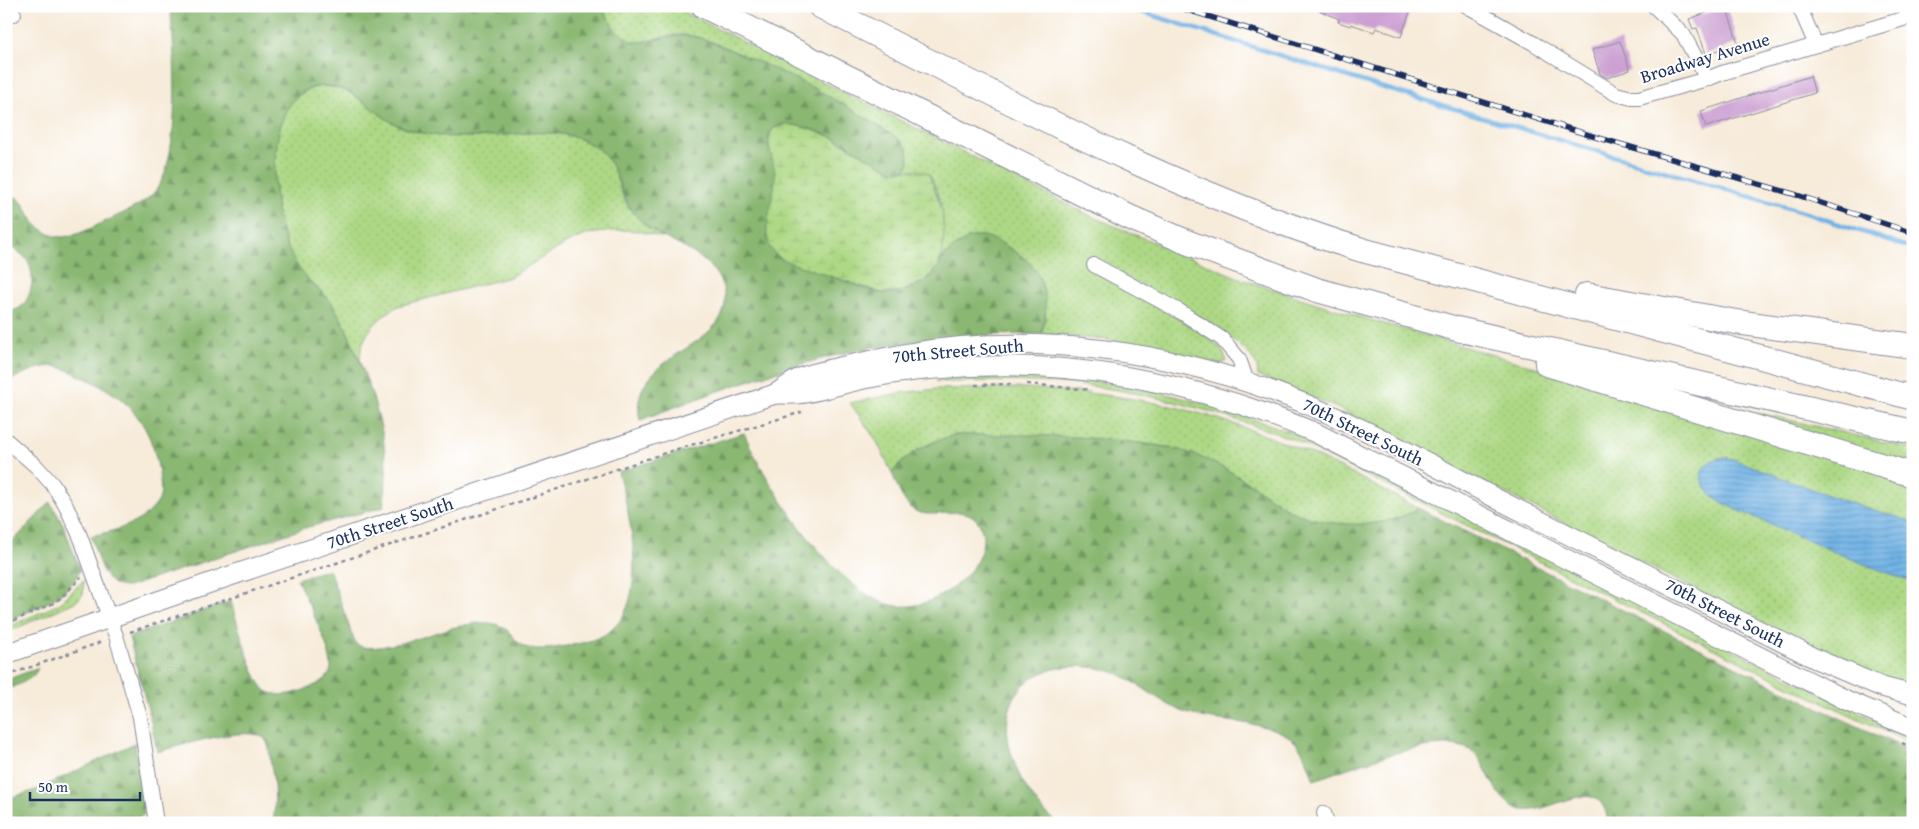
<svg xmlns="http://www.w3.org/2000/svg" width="1919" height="829" font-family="'Gentium Book Plus',serif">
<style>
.grass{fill:url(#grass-dots);stroke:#648471}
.forest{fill:url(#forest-firs);stroke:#527468}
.wetland{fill:url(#wetland-marsh);stroke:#648471}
.water{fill:url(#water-rules);stroke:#4670a2}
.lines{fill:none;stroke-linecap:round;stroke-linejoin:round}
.stream{stroke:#70b2e5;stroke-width:4.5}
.building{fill:#cca0d3}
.street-casing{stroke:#898d9c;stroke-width:16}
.secondary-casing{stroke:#898d9c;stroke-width:21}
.highway-casing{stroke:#898d9c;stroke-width:26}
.path{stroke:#898d9c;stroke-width:2.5;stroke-dasharray:4 4;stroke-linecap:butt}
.street{stroke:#fff;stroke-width:14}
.secondary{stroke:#fff;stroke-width:19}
.highway{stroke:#fff;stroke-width:24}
.rail-casing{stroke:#1b2f5e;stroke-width:5.5}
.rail{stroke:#fff;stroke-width:4;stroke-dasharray:11;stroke-linecap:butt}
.labels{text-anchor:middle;stroke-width:4;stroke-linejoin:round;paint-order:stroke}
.street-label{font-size:18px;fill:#1b2f5e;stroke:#fff}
</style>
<defs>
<pattern id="grass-dots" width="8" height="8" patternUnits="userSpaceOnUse" patternTransform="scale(1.25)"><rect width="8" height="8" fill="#add884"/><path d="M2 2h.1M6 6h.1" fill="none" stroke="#94ba74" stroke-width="1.8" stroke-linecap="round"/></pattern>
<pattern id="forest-firs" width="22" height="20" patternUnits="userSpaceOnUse" patternTransform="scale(1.25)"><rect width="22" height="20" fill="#8ab872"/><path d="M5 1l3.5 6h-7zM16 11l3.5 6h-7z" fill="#709661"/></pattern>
<pattern id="wetland-marsh" width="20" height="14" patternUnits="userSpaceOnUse" patternTransform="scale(1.25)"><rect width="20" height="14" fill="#add884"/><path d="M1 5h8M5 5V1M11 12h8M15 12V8" fill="none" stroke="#94ba74"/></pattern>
<pattern id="water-rules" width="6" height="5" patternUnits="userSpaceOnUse" patternTransform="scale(1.25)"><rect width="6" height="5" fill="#70b2e5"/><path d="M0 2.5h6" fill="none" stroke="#5b91bd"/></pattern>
</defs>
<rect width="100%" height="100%" fill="#fff"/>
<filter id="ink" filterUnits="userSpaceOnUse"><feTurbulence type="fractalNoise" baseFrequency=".02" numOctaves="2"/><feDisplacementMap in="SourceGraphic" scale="10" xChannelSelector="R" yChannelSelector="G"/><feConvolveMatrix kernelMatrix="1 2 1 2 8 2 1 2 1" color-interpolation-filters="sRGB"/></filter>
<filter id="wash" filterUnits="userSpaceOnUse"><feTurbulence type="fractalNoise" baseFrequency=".0096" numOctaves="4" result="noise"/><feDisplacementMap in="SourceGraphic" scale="20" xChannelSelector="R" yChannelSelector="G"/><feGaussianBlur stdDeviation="1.12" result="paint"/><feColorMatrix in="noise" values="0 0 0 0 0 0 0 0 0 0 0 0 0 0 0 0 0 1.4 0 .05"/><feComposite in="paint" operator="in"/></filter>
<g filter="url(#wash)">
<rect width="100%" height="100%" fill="#f7ebd9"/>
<g class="grass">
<path d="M601,6H672L1093,217L1244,280L1357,316L1570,377L1913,481V522L1838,499L1713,496L1737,509L1792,533L1913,582V686C1866,675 1824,654 1781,633L1335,407L1302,393L1258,376L1257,366L1251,356L1228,335L1174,303L1092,259L1088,267L1195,328L1221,348L1227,361L1221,364L1108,340L1041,334C1045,324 1046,314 1045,303C1043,268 1023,254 993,240L946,254L940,262C947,232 944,201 929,174L915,170L903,171L908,167C910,158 908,150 902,143C856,110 807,85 756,62C737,53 717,42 696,37C649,25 634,72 601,6Z"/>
<path d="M320,86C364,87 374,120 410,130C424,134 459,137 474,137C514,136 560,122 596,148C616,163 614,175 623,196C631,215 647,228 665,238L639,231L621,230L588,234L567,243L510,277L398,306C377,318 356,339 361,365C352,343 344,319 329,300C323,292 314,286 307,279C298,270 292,259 287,247C272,212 266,130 293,100C301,92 310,89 320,86Z"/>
<path d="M1030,376C1130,379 1223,405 1315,442L1913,739V744L1799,691L1295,440C1221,413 1152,392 1073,384C1047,382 1020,381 993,381C975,381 955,383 936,381L973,377Z"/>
<path d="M1025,388C1071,391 1117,395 1161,404C1206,413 1250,429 1292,446C1335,463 1376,487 1418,508C1386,530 1334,528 1299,515C1283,508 1269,496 1254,486C1225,468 1200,456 1167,447L955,435C931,441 907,453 892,473L876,440L850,403L900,393L936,389Z"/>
<path d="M1712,402L1913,449V465Z"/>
<path d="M84,580L83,594L77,601L6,633V628L59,604Z"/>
</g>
<g class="forest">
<path d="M170,6H601L615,30L632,42C656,43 679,30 703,39C763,62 823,90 877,125C885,131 899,137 905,145C909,152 910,160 908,167C904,171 900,172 894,171C878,168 868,156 854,149C840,140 782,110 770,133C764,145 775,161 775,174C776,195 768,217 768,238L771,248L781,259L876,292C894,296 914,290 929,278C935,272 938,266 942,259C951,248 968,234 984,236C993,238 1003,244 1011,249C1028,259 1039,270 1043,289C1047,304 1046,320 1041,334C975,334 910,339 845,353C775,369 707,395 640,420C624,350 742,349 723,288C711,250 668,246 642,222C613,196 625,160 585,141C560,129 533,133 506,135C478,137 449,139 422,133C409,130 396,125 385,118C363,103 345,81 315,87C289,93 280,120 277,144C271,187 276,239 303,274C313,286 326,294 334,307C343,321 350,337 356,353C377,402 393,453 383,507L305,528L128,587C102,589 98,556 91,536C114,531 144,524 158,502C163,494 160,481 159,472C151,424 130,398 85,378C75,374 64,367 53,366C37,366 21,375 6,382V313C11,311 17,310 21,307C33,296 36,272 26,259C21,252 13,249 6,245V191C12,194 20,199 24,205C27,209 28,214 31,218C36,225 44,232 52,235C67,242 88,229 102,223C120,214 144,206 156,190C182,157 175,48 170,6Z"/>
<path d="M744,433C765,483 831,584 884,603C911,612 937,601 957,584C972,572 987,551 982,531C972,494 930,527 910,507C901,498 897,485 892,473C907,453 931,441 955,435C1011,434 1068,435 1123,441C1147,444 1172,446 1195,455C1228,467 1258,489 1287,509C1323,527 1384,532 1418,508L1827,712L1913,752V823H1608C1602,769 1551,815 1523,810C1501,806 1492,781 1482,763C1478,756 1473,751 1466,748C1431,735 1350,768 1314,780C1309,767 1305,753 1296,743C1276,719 1215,724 1187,713C1154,702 1133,673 1097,668C1024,657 988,705 1018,772C1026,791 1041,809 1056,823H273C276,804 275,784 271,765C270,758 270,746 265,739C252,723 175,747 157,752L151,721L129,637L231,601C236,619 254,686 268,692C281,698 297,693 309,688C318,684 330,679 331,668C332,648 306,600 297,579L329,569L355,643C369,659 441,629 461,626C476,623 495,619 508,631C515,638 518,645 528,648C544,651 561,647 577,644C587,642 597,639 606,634C652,605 630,514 618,472Z"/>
<path d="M50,502L63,524L80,570C67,599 34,609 6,621V549Z"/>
<path d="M38,668C34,680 17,685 6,690V680Z"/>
<path d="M135,743L144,815L118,823H6V799L36,790Z"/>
</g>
<path class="wetland" d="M787,124L804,127L832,137L888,169C902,174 915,166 929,174L942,209L944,233L942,255L938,267L924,281L903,291L882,293L791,263C781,259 772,254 768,243C763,222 775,198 775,176C775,160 762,142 774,128Z"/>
<path class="water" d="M1724,457L1733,459L1838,499L1913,522V582C1866,566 1820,546 1775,526C1755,517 1731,509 1713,496C1706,490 1698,479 1703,470C1707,461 1715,459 1724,457Z"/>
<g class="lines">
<path class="stream" d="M1123,6L1374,85L1809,214L1913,249"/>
</g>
<g id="blocks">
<g class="building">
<path d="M1309,6H1412L1401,37L1376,28L1374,32L1351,24L1350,26L1338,22L1339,19Z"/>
<path d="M1726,6L1738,43L1706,54L1697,28L1693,29L1689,19Z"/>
<path d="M1620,41L1630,70L1607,78L1600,74L1592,50Z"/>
<path d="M1810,76L1815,93L1706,127L1701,111Z"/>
</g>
</g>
</g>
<g filter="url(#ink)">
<use href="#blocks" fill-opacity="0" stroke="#898d9c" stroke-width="1"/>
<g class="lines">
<g class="street-casing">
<g id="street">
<path d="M1467,6L1533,43L1616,94L1632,98H1639L1707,79L1722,73L1913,16"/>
<path d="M1654,6L1683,34L1707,79"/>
<path d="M1799,6L1816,45"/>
<path d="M6,10L14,14"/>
<path d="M1094,265L1181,312L1222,339L1239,359L1244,373L1243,380"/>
<path d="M6,440L36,466L53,485L66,506L80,536L116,636L140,717L156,823"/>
<path d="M1324,813L1327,823"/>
</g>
</g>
<g class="secondary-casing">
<g id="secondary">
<path d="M775,394C785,394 796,395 805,393C825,390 845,383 864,379C888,374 912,371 936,369C1066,356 1196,382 1316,433L1848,701L1913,728"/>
<path d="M6,654L230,576L775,394C783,389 790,383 798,379C808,374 820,372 831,369C856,363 882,358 908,353C1035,332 1169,350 1288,397C1362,425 1435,467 1505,503C1609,555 1713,607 1816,659L1882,687L1913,695"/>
</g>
</g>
<g class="highway-casing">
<g id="highway">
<path d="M704,6L1129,217L1189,243L1317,290L1457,329L1913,432"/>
<path d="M820,6C997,95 1172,191 1362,250L1913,398"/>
<path d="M1587,295L1736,322L1913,346"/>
<path d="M1547,364L1913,475"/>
</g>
</g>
<g class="path">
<path d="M1027,384L1091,390"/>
<path d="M975,385L1012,384"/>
<path d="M6,624L54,603L66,593L81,577"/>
<path d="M130,632L671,451L802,412"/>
<path d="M6,676L104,641"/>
<path d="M1902,743L1913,748"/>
</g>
<use href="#street" class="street"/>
<use href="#secondary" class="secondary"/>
<use href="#highway" class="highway"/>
<g class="rail-casing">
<path id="rail" d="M1175,6L1599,138L1797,195L1913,233"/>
</g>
<use href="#rail" class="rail"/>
</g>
</g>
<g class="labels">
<g class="street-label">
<text transform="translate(1705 58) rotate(-17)" y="6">Broadway Avenue</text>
<text transform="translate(958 351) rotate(-5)" y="6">70th Street South</text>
<text transform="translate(1363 432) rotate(26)" y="6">70th Street South</text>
<text transform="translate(390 523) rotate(-18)" y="6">70th Street South</text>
<text transform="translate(1725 613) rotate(27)" y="6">70th Street South</text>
</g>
</g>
<rect width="1919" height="829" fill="none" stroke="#fff" stroke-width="25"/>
<path d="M30 792v8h110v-8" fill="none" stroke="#1b2f5e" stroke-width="2.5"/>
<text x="38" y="792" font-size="15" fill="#1b2f5e" stroke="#ffffff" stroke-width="4" paint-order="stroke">50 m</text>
</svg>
